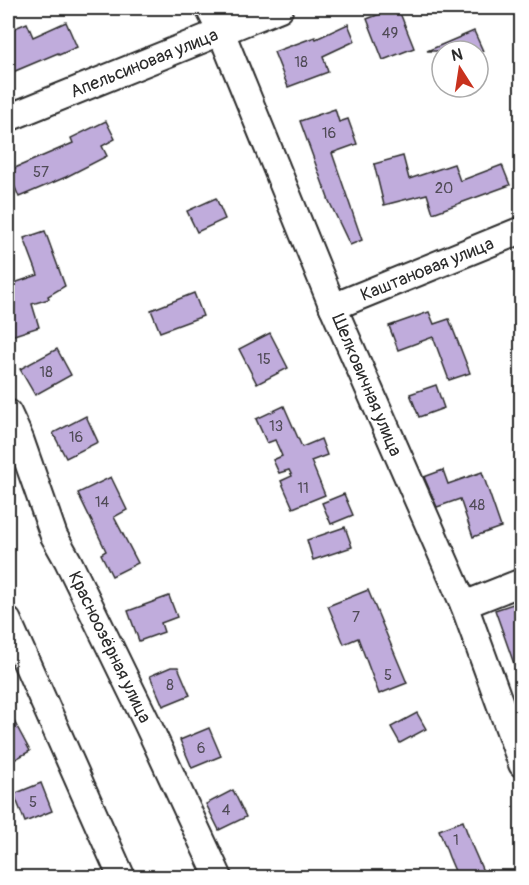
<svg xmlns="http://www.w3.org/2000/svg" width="529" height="885" font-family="Pangolin,sans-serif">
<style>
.building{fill:#c0acdc;stroke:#2b2b2b;stroke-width:1.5}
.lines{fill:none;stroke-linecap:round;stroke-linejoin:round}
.minor-casing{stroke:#2b2b2b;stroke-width:30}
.minor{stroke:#fff;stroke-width:26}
.labels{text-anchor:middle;stroke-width:4.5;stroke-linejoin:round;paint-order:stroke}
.number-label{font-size:15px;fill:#504b57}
.street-label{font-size:18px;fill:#2b2b2b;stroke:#fff}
</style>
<rect width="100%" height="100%" fill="#fff"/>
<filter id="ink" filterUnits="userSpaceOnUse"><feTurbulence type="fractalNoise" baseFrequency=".0167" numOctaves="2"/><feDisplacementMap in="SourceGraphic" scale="12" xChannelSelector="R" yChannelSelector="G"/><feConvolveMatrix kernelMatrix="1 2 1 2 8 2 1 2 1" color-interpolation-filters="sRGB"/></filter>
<g filter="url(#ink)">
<g class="building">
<path d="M395,8H398L414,48L383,60L367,19Z"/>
<path d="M66,22L77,47L59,55L58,53L8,74V31L27,23L33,37Z"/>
<path d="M348,24L355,41L323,56L328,72L288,87L274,52L315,37L316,39Z"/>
<path d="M474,31L483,51H427Z"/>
<path d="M335,109L339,122L348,119L357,144L332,153L362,240L350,245L329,201L300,121Z"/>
<path d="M106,121L115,139L102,146L107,156L66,177L19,197L8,171L73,143L71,138Z"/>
<path d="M403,156L409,179L454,164L460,181L502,165L510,185L433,213L427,194L384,205L374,164Z"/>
<path d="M216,198L225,219L197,232L187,211Z"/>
<path d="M45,231L65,286L48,296L49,299L32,304L39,327L8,337V285L38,275L24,238Z"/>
<path d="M194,293L203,316L160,332L151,310Z"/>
<path d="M429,312L434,324L449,319L470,373L449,380L433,337L398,350L389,326Z"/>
<path d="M270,333L288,368L257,384L239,349Z"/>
<path d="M57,349L71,375L35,395L20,369Z"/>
<path d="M436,385L444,408L419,417L410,394Z"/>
<path d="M284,406L302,447L321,439L327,455L311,461L325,495L293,508L281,481L292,476L289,470L279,473L273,460L282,456L275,440L267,443L256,419Z"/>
<path d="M86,416L98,442L66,458L53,433Z"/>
<path d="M443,470L448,484L482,472L501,527L473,537L460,499L437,507L424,477Z"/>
<path d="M111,477L127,510L114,517L138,563L112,576L101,554L106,551L78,493Z"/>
<path d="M344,494L353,515L331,524L322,503Z"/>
<path d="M345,527L352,547L313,560L307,540Z"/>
<path d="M368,590L407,683L379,694L358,638L344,644L328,606Z"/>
<path d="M169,596L177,617L161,623L164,632L139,641L128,611Z"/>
<path d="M522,601V677L519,678L495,610Z"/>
<path d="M171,667H178L190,695L163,706L150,676Z"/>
<path d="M8,710L30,751L14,760L8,748Z"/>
<path d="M417,713L426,729L400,743L391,727Z"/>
<path d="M209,728L221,756L192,768L180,740Z"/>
<path d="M41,783L52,811L25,822L14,794Z"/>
<path d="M233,790L246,817L219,830L206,804Z"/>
<path d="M463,821L472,846L486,878H458L449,857L439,830Z"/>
</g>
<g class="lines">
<g class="minor-casing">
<g id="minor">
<path d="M209,8L221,32L333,307L464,605L522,764"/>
<path d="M8,118L280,8"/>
<path d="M333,307L522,230"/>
<path d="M8,413L20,439L54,536L68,561L147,723L219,878"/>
<path d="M464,605L522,582"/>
<path d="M8,621L122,878"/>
</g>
</g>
<use href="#minor" class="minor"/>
</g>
</g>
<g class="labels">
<g class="number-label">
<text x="390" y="38">49</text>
<text x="301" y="67">18</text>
<text x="329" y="138">16</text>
<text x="41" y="177">57</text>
<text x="444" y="193">20</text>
<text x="264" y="364">15</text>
<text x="46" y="377">18</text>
<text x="276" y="431">13</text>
<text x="76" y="442">16</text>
<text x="303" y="493">11</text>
<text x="102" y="507">14</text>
<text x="477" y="510">48</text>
<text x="356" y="622">7</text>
<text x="388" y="680">5</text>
<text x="170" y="690">8</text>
<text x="201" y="753">6</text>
<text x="33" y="807">5</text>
<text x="226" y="815">4</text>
<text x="456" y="845">1</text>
</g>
<g class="street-label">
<text transform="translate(144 63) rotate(-22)" y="6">Апельсиновая улица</text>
<text transform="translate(427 269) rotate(-22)" y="6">Каштановая улица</text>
<text transform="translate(367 385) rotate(67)" y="6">Шелковичная улица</text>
<text transform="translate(110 647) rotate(64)" y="6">Красноозёрная улица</text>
</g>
</g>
<rect width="529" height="885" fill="none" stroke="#fff" stroke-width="30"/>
<rect x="15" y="15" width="499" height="855" fill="none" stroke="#2b2b2b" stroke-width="2" filter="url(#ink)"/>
<g transform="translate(460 69) rotate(348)"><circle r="28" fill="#ffffff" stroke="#aaaaaa" stroke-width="1.5"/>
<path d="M0-4.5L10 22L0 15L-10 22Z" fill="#c8321e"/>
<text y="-9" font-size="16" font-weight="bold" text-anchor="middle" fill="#2b2b2b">N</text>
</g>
</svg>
